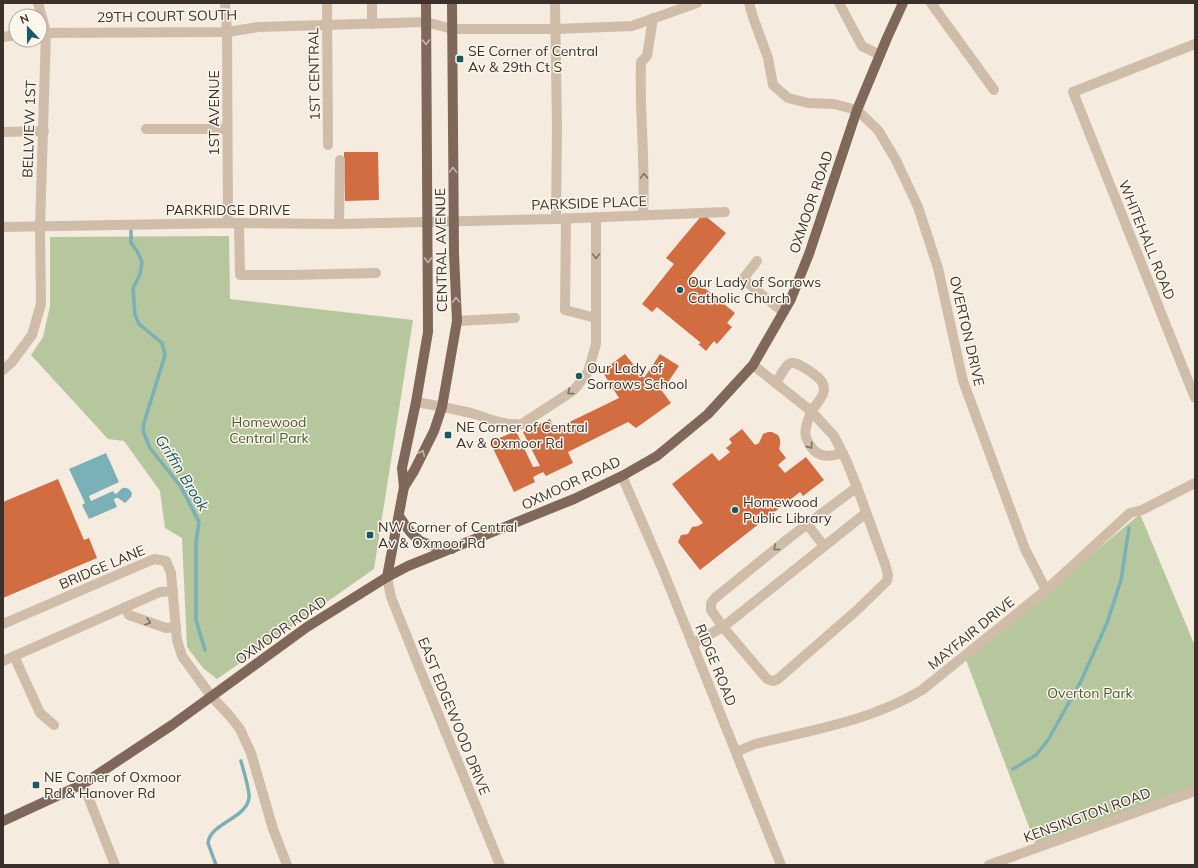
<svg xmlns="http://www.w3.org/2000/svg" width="1198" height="868" font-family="Mulish,sans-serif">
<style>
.green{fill:#b6c79d}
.water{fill:#7bb0b6}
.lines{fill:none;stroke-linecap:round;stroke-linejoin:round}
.stream{stroke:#7bb0b6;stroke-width:3.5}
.building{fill:#d26d41}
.minor{stroke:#cfbda9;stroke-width:10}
.major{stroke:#7f6859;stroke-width:10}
.oneway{stroke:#c4b6aa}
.oneway2{stroke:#7e7063}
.poi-dot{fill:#1a5963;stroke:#fcf6ed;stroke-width:1.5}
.labels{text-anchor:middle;stroke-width:3;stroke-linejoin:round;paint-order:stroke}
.street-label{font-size:14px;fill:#3c312a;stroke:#fcf6ed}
.poi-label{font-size:14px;fill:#3c312a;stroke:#fcf6ed;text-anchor:start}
.park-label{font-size:14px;fill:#475d2a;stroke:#fcf6ed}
.water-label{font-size:15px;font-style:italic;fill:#1a5963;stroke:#fcf6ed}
</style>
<rect width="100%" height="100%" fill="#f5ecdf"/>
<g class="green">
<path d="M229,236L230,299L413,320L374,569L217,679L203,668L187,647L182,538L165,528L160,491L124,441L108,439L31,355L43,337L50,306V237Z"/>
<path d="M1140,514L1195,646V791L1037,848L966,660Z"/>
</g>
<path class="water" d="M106,453L119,482L89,496L91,501L113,491L115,494C122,491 120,485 129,489L132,493L131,497L125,503L118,498H115L114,500L117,507L89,519L82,505L85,503L69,469Z"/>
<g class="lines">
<g class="stream">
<path d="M131,231V243L137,251L142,262L140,274L133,288L135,315L139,324L162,343L165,355L144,423L143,431L150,448L181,487L199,522L196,542V620L205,650"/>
<path d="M1013,769L1036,755L1048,740L1081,681L1107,623L1121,580L1129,528"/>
<path d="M216,865L208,843C210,823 246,819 249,798C250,791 243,769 241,761"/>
</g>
</g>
<g class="building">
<path d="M344,152H378L379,200L345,201Z"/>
<path d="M703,214L726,233L690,276L735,313L727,323L732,327L717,344L714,341L706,351L698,344L701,343L657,307L652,312L642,304L674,264L666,258Z"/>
<path d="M625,354L644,378L660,354L679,366L662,391L671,403L636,428L628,422L568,452L573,463L546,476L543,472L533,477L535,482L514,492L490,442L516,431L533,467L540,466L523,432L550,419L555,429L619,398L602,371Z"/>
<path d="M742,429L755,445L759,443L763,434L768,432H772L778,435L780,439V445L779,449L786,458L778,465L785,473L806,457L824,480L803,496L800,492L700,570L678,542L681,535L688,534L692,527L698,526L703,523L672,484L712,453L719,461L730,452L726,448L732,443L729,439Z"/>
<path d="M58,479L84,540L89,538L97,558L3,598V502Z"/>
</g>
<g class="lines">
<g class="minor">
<path d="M225,3L227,32L228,223"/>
<path d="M327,3L328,145"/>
<path d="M372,3V24"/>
<path d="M555,3L557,127L556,219"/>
<path d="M749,3L753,17L768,58L773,85L788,98L808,103L834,104L857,110L878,130L896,160L918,207L938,268L963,381L1025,549L1046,590"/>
<path d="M839,3L862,46L880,55"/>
<path d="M931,3L994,90"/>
<path d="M40,33L227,32L258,27L426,22L452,29H555L632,26L697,3"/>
<path d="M3,37L16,35"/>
<path d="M1195,44L1073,92L1195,398"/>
<path d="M146,129H227"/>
<path d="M3,132L44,131"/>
<path d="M643,215C646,164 639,113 641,62L647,56L653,18"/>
<path d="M566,218L565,310L596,318"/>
<path d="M239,223L240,275H291L376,273"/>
<path d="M339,224L340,160"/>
<path d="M3,227L228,223L339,224L556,219L725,212"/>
<path d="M757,261L743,279L783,312"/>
<path d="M457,321L515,318"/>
<path d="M753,365L811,411L834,436L846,460L857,487"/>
<path d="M3,370L12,362L32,335L41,304L40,227L46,32L38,3"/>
<path d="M776,383C779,378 786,364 791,363C797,361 818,376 822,382C823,384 824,388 824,390C823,398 817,403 813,409C810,412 810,416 808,420C804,433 804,437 812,448C820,459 832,456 843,453"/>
<path d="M416,402C434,405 453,409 471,413C488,418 504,426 522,424L574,390L588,372L596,344V217"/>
<path d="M622,476L662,568L781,865"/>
<path d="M807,524L824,546"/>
<path d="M387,577L391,597L421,672L500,865"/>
<path d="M125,607L129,615L166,628L176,627"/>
<path d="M3,624L154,559L166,561L171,573L177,640L182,656L211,696L229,715L240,729L251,753L273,829L287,865"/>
<path d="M692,644L723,627L711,610V603L715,598L789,538L857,487L885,564L888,575L887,581L856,611L778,679L773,681L767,679L723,627L866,513"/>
<path d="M14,656L40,713L54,725"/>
<path d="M3,661L160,592L173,591"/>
<path d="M736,752L755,744C811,730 871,721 922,690L1046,590L1130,513L1142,510L1195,483"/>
<path d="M83,784L115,865"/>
<path d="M989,865L1195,791"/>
</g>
<g class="major">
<path d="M404,487L402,468L416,402L428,332L426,3"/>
<path d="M399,516C416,543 421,544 452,549"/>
<path d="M387,577L404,487L414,471L434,431L442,407L457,321L454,254L452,3"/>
<path d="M3,821L83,784L172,725L307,627L387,577L408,566L574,499L622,476L657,456L708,414L753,365L791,299L809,254L857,110L887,38L903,3"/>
</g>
</g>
<defs><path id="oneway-chevron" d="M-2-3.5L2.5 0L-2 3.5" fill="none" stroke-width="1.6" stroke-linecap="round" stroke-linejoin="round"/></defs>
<g class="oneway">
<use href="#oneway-chevron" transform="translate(426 42) rotate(89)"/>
<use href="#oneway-chevron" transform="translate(453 170) rotate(-91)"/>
<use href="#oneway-chevron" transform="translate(428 260) rotate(90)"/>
<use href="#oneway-chevron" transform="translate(456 300) rotate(-93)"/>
<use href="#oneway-chevron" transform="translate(422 453) rotate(-65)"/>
</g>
<g class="oneway2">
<use href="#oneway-chevron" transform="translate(644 176) rotate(-92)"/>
<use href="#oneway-chevron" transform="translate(596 256) rotate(90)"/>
<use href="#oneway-chevron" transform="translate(570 392) rotate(143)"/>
<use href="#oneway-chevron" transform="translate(810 446) rotate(55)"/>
<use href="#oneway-chevron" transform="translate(776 548) rotate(141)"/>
<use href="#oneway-chevron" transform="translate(148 622) rotate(19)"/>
</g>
<g class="poi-dot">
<rect x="456" y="55" width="8" height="8" rx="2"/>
<circle cx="680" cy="290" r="4"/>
<circle cx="579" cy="376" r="4"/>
<rect x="444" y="431" width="8" height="8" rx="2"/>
<circle cx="735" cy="510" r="4"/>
<rect x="366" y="531" width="8" height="8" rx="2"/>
<rect x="32" y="781" width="8" height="8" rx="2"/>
</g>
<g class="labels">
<g class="street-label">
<text transform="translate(167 16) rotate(-1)" y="5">29TH COURT SOUTH</text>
<text transform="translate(314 74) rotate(-91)" y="5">1ST CENTRAL</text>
<text transform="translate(214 113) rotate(-90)" y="5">1ST AVENUE</text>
<text transform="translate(29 129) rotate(-88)" y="5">BELLVIEW 1ST</text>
<text transform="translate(811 202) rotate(-71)" y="5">OXMOOR ROAD</text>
<text transform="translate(589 203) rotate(-2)" y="5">PARKSIDE PLACE</text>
<text x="228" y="215">PARKRIDGE DRIVE</text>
<text transform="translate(1147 240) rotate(68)" y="5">WHITEHALL ROAD</text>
<text transform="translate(441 250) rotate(-91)" y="5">CENTRAL AVENUE</text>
<text transform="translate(967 331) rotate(77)" y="5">OVERTON DRIVE</text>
<text transform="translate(571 483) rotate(-25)" y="5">OXMOOR ROAD</text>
<text transform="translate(102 567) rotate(-23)" y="5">BRIDGE LANE</text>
<text transform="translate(281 630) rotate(-35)" y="5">OXMOOR ROAD</text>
<text transform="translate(971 633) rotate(-39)" y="5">MAYFAIR DRIVE</text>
<text transform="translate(716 665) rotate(68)" y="5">RIDGE ROAD</text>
<text transform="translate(454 716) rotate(68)" y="5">EAST EDGEWOOD DRIVE</text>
<text transform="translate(1087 815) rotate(-20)" y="5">KENSINGTON ROAD</text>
</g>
<g class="poi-label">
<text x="468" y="56">SE Corner of Central<tspan x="468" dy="16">Av &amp; 29th Ct S</tspan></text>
<text x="688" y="287">Our Lady of Sorrows<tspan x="688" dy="16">Catholic Church</tspan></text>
<text x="587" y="373">Our Lady of<tspan x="587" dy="16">Sorrows School</tspan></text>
<text x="456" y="432">NE Corner of Central<tspan x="456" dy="16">Av &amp; Oxmoor Rd</tspan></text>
<text x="743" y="507">Homewood<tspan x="743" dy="16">Public Library</tspan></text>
<text x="378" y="532">NW Corner of Central<tspan x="378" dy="16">Av &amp; Oxmoor Rd</tspan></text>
<text x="44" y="782">NE Corner of Oxmoor<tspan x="44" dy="16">Rd &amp; Hanover Rd</tspan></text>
</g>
<g class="park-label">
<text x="269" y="427">Homewood<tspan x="269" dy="16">Central Park</tspan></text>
<text x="1090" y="698">Overton Park</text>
</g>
<g class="water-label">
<text transform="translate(182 473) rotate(58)" y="5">Griffin Brook</text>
</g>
</g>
<rect width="1198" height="868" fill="none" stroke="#3c312a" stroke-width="8"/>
<g transform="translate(28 28) rotate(338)"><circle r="19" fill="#fcf6ed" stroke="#afa79f"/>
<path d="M0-3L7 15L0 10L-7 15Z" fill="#1a5963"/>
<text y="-6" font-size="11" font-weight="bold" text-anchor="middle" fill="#3c312a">N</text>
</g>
</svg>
